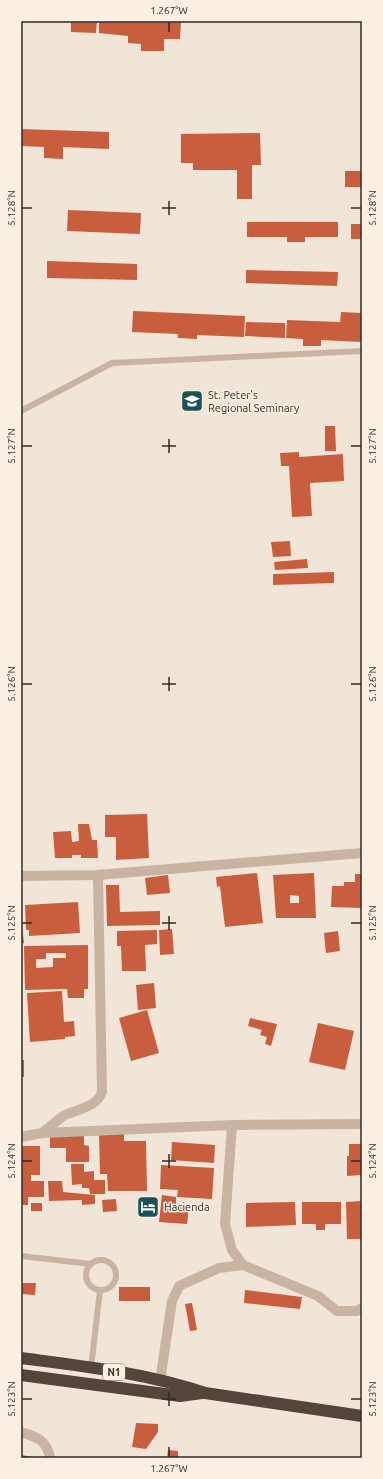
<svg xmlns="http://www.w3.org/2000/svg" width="383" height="1479" font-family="Ubuntu,sans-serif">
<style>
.building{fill:#c85e3e;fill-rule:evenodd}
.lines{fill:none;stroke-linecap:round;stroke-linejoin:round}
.lane{stroke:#c9b4a3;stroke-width:6}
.street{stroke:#c9b4a3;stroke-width:10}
.highway{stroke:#55443c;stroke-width:12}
.ticks{fill:none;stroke:#342a25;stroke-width:1.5}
.labels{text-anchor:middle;stroke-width:3;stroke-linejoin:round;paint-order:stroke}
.shield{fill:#f9efe3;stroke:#6f655e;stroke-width:1}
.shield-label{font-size:10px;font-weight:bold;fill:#342a25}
.poi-label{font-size:11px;fill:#342a25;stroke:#f9efe3;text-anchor:start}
.neatline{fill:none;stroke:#342a25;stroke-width:1.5}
.ticks-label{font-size:10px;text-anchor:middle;fill:#342a25}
</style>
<rect width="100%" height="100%" fill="#f1e5d7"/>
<g class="building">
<path d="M71,21H97L96,33L71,32Z"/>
<path d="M99,21H181L180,39H164V51H141V44L128,43V36L99,33Z"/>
<path d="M21,129L109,132V149L63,147V159L44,158V147L21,146Z"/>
<path d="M260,133L261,165H252V199H237V170H193V163H181V134Z"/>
<rect x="345" y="171" width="17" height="16"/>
<path d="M68,210L141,213L140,234L67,231Z"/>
<path d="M247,222H338V237H305V242H287V237H247Z"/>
<rect x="351" y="224" width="11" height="15"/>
<path d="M47,261L137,264V280L47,278Z"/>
<path d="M246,270L338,272L337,286L246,283Z"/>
<path d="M133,311L245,316L244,337L197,335V339L178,338V334L132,332Z"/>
<path d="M341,312L362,313V342L321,340V346H303V339L286,338L287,320L340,322Z"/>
<path d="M246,322L285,323V338L245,336Z"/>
<path d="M325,426H335L336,451H325Z"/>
<path d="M299,452V457L343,454L344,481L310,483L312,516L292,517L289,466H281L280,453Z"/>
<path d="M290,541L291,556L273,557L271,542Z"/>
<path d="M307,559L308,568L275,570L274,562Z"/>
<path d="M334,572V583L273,585V574Z"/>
<path d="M147,814L149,858L116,860V837H105V815Z"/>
<path d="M78,824H89L92,840H97L98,858H81V855H72V858H55L53,832L71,831L72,842L79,841Z"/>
<path d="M257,873L263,923L225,927L220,886L217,887L216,877Z"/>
<path d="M314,873L316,918H276L273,875ZM290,895L299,896V903H290Z"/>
<path d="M355,874H362V908L331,907L332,886H344V882H355Z"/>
<path d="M168,875L170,893L147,895L145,878Z"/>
<path d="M106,885H119L120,912L160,911V925L107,926Z"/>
<path d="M78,902L80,933L29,936V930H26L25,905Z"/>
<path d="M21,918L24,943L21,944Z"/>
<path d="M172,929L174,954L160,955L159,930Z"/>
<path d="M157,930V944L145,945L146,971H122L121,946H117V931Z"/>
<path d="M338,931L340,951L326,953L324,933Z"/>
<path d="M88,945V989H84V998H68L67,989L25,990L24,946ZM46,953H66V958H53V967L36,968V959H46Z"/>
<path d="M154,983L156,1008L138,1010L136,985Z"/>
<path d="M62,991L64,1022L74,1021L75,1036L65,1037V1039L30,1042L27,993Z"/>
<path d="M147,1010L159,1053L131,1061L119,1018Z"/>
<path d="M250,1018L277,1024L271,1046L265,1044L267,1037L260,1035L262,1030L248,1026Z"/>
<path d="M318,1023L354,1031L345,1070L309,1062Z"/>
<rect x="21" y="1060" width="3" height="17"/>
<path d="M124,1133V1141H146L147,1191H108L107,1174H100L99,1134Z"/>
<path d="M50,1135H84V1145L89,1146V1162H66V1148H50Z"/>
<path d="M172,1142L215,1145L214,1163L171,1160Z"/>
<path d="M349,1144H362V1175L347,1176V1156H349Z"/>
<path d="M21,1146H40V1175H31V1181H44V1197H28V1205H21Z"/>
<path d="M71,1164H84V1172L94,1171V1180H105V1194H90L89,1188H82V1184L72,1185Z"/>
<path d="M161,1165L214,1168L212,1199L177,1197L178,1190L160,1189Z"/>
<path d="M48,1181H62L63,1192L95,1195V1204L82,1205V1200L49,1201Z"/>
<path d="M162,1195L176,1197V1205L189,1206L187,1224L159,1222Z"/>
<path d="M116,1199L117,1211L103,1212L102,1200Z"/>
<path d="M362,1201V1239H347L346,1202Z"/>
<path d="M295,1202L296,1225L246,1227V1203Z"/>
<path d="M302,1202H341V1224H325V1230H316V1224H302Z"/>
<rect x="31" y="1203" width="11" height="8"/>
<path d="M21,1283H36L35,1295L21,1294Z"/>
<rect x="119" y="1287" width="31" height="14"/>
<path d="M245,1290L302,1297L300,1309L244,1303Z"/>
<path d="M192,1303L197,1330L190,1331L185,1304Z"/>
<path d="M136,1423L158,1424V1432L146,1449L132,1447Z"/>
<path d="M168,1450L178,1451V1458H167Z"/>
<path d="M21,1455L34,1457V1458H21Z"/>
</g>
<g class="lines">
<g class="lane">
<path d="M21,411L112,363L362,351"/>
<path d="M21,1256L91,1264"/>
<circle cx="101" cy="1275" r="15"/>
<path d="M91,1368L100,1290"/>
</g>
<g class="street">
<path d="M21,876L98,875L362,853"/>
<path d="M232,1125L225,1224L232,1250L243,1265L318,1296L337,1311H357L362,1308"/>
<path d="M42,1133C50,1127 57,1120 65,1115C78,1109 97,1107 102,1092L98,875"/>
<path d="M21,1137L42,1133L232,1125L362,1124"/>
<path d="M160,1381L172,1301L179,1286L219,1268L243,1265"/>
<path d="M21,1432C37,1437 47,1440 50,1458"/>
</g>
<g class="highway">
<path d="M21,1358C82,1366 147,1373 205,1393L362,1416"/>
<path d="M21,1375L180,1396L202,1393"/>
</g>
</g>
<path class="ticks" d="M169,22V32M169,201V215M22,208H32M162,208H176M351,208H361M169,439V453M22,446H32M162,446H176M351,446H361M169,677V691M22,684H32M162,684H176M351,684H361M169,916V930M22,923H32M162,923H176M351,923H361M169,1154V1168M22,1161H32M162,1161H176M351,1161H361M169,1392V1406M22,1399H32M162,1399H176M351,1399H361M169,1447V1457"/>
<defs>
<g id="university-square" transform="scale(1.15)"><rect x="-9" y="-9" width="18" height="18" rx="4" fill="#1a5256" stroke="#f9efe3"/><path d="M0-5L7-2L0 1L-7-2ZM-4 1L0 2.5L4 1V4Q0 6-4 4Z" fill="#fff"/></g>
<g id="hotel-square" transform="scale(1.15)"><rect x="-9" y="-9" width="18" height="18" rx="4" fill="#1a5256" stroke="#f9efe3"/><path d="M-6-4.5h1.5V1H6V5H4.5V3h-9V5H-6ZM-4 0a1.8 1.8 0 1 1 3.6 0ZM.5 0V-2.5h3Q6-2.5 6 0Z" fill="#fff"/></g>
</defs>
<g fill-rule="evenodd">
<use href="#university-square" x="192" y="401"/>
<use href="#hotel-square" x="148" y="1207"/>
</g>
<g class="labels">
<rect class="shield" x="103" y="1364" width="22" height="16" rx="3"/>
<g class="shield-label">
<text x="114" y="1376">N1</text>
</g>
<g class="poi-label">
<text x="208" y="399">St. Peter’s<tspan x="208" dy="13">Regional Seminary</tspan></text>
<text x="164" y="1211">Hacienda</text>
</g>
</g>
<rect width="383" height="1479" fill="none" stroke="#f9efe3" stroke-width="44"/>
<rect x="22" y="22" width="339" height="1435" class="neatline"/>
<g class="ticks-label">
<text x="169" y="14">1.267°W</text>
<text transform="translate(11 208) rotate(-90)" y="4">5.128°N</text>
<text transform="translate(372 208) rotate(-90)" y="4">5.128°N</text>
<text transform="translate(11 446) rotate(-90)" y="4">5.127°N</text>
<text transform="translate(372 446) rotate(-90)" y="4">5.127°N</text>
<text transform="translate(11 684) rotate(-90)" y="4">5.126°N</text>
<text transform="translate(372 684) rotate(-90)" y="4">5.126°N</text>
<text transform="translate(11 923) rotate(-90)" y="4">5.125°N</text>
<text transform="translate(372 923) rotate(-90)" y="4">5.125°N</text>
<text transform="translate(11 1161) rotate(-90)" y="4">5.124°N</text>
<text transform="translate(372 1161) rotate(-90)" y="4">5.124°N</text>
<text transform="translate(11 1399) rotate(-90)" y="4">5.123°N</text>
<text transform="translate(372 1399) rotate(-90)" y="4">5.123°N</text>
<text x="169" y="1472">1.267°W</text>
</g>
</svg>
